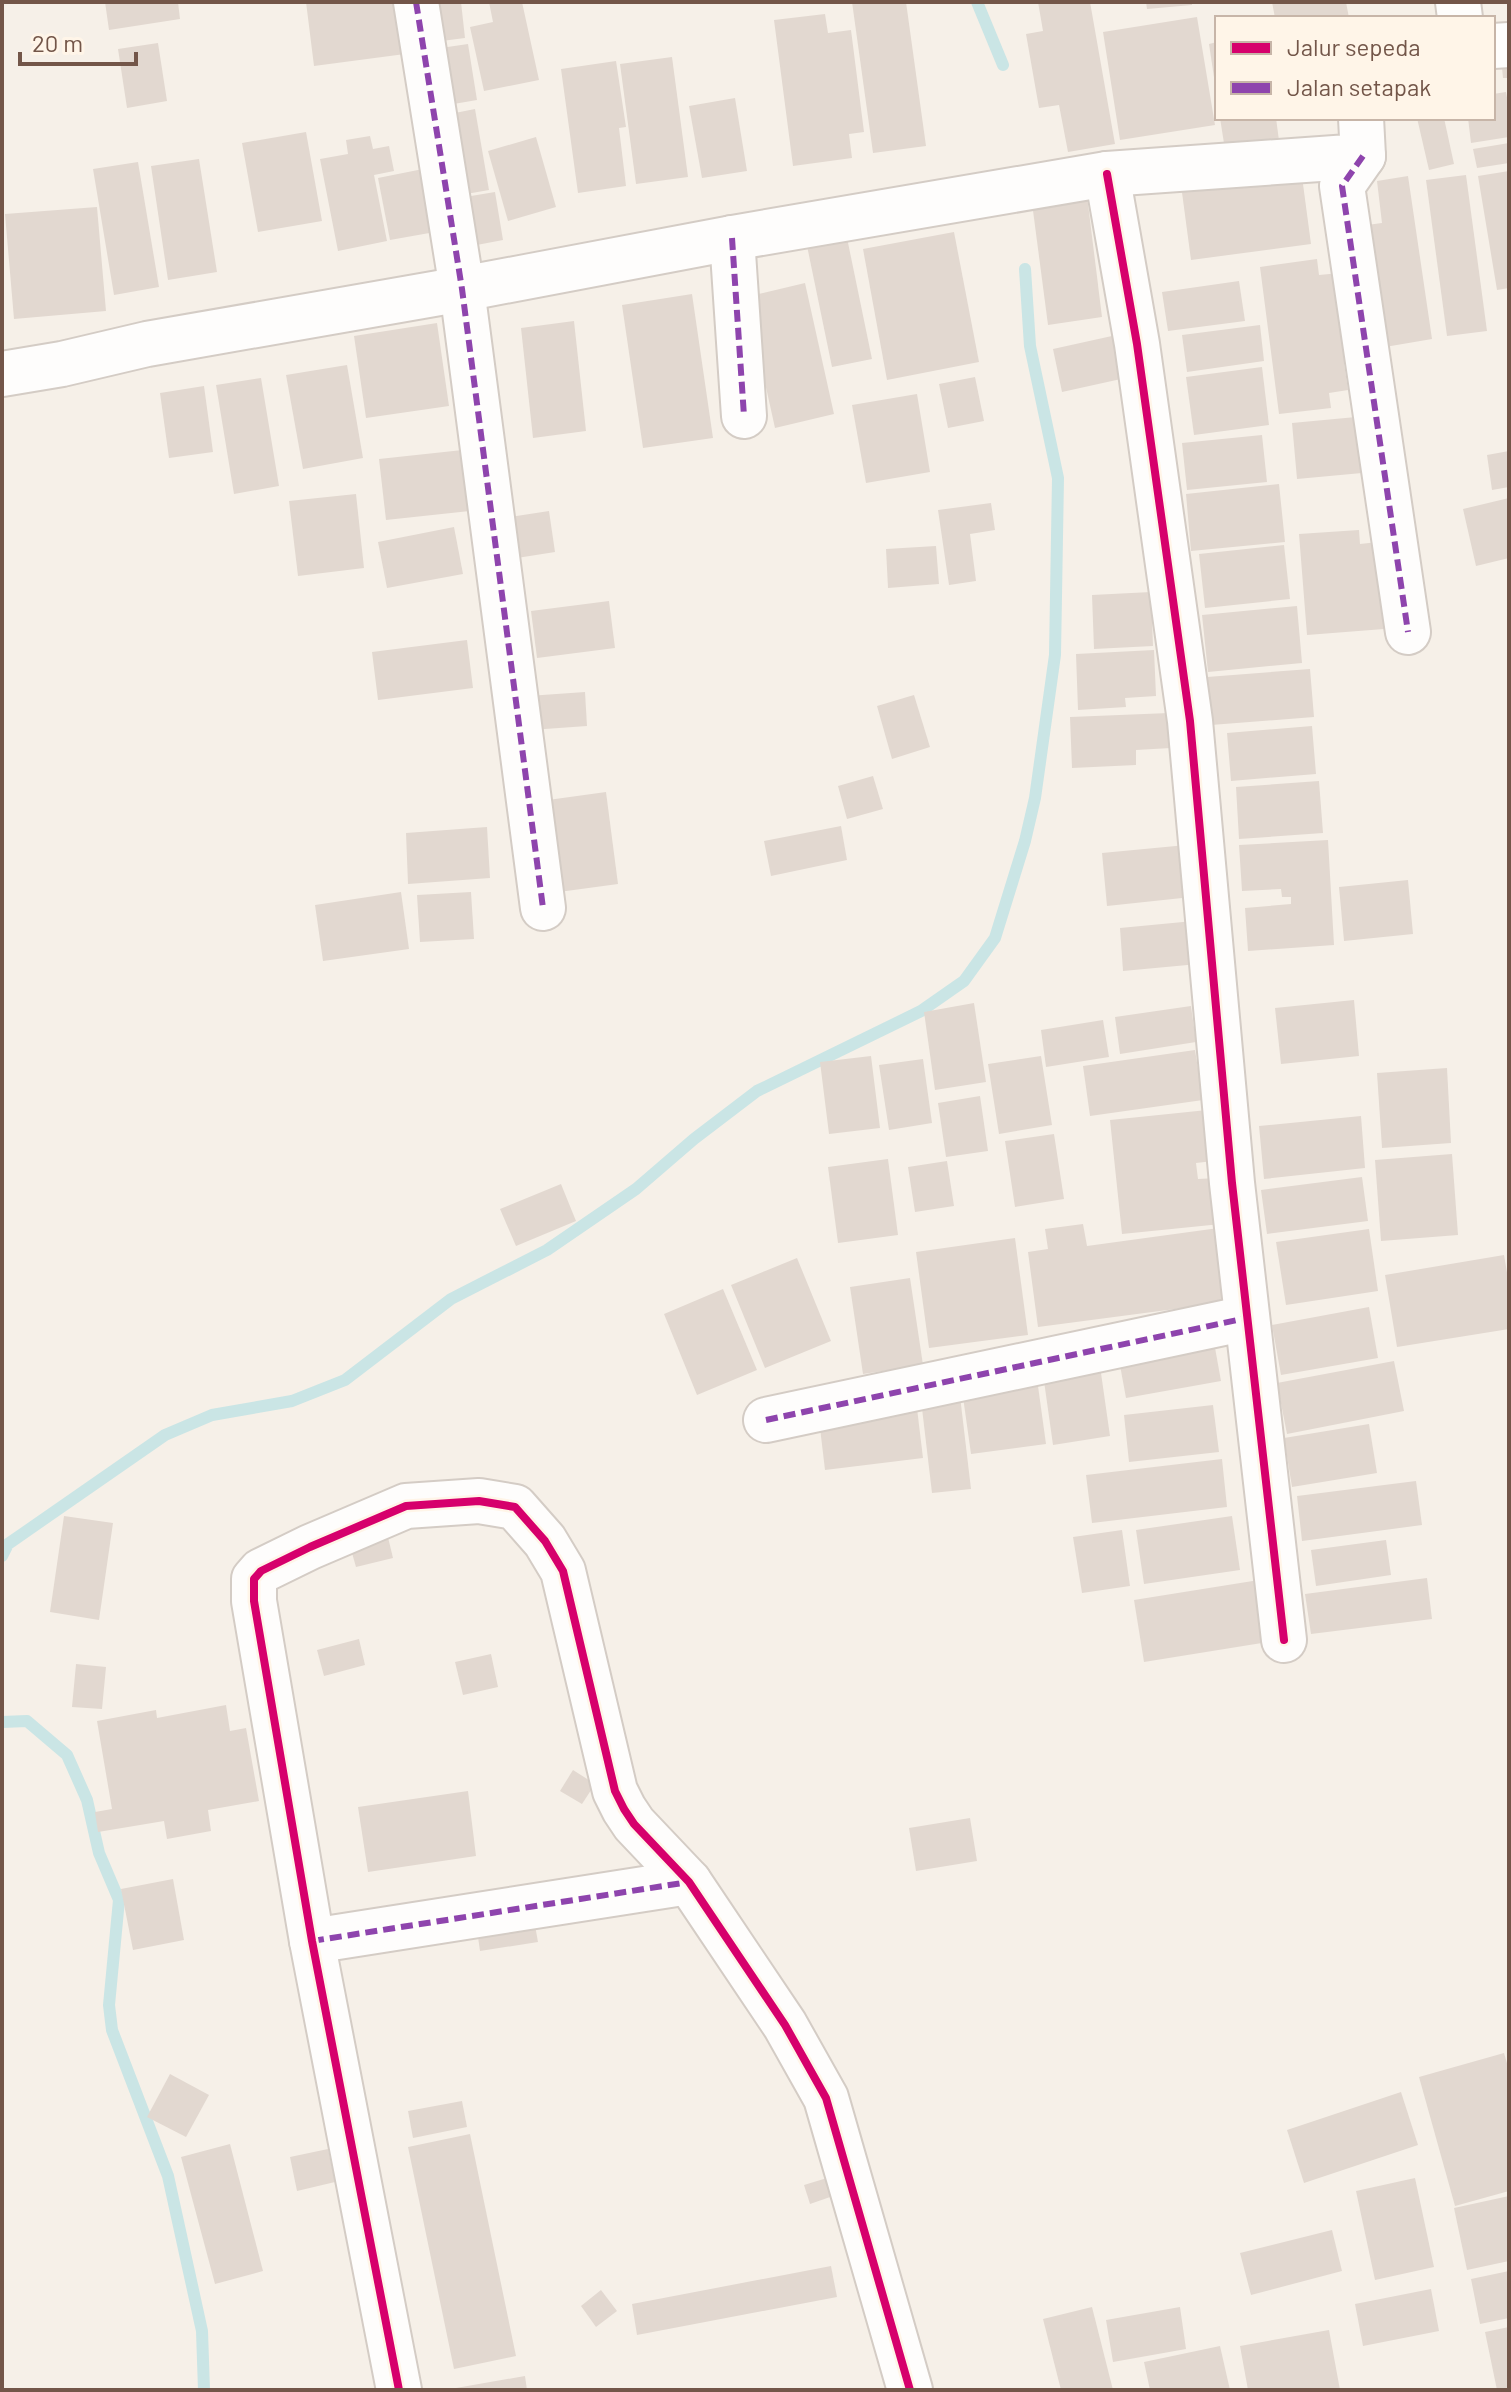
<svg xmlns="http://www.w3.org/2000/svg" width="1511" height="2392" font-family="Barlow,sans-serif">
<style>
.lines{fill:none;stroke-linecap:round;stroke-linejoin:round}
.stream{stroke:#cae5e5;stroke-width:12}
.building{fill:#e2d8d0}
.minor-casing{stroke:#d4ccc5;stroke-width:48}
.minor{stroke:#fefdfc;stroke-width:44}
.quiet{stroke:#8e44ad;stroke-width:6;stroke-dasharray:12 6;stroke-linecap:butt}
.cycleway-casing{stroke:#fff5e8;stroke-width:13}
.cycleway{stroke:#d6006c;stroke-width:8}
</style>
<rect width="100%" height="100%" fill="#f6f0e8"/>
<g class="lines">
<g class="stream">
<path d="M977,2L1003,65"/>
<path d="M2,1556L8,1544L165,1435L212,1415L292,1401L345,1380L451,1299L547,1250L636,1189L694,1139L757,1091L921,1011L964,981L995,938L1025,841L1035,798L1055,655L1058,478L1030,346L1025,269"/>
<path d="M2,1722L27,1721L67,1755L87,1800L99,1853L119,1900L109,2005L112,2030L168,2176L202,2331L204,2390"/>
</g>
</g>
<g class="building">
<path d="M105,2H178L180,19L109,30Z"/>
<path d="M306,2H398L405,54L314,66Z"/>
<path d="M421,2H461L465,38L426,43Z"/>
<path d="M489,2H522L539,80L484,91L470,27L493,22Z"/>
<path d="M852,2H906L926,146L873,153Z"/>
<path d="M1038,2H1090L1115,144L1068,152L1059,105L1039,108L1026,34L1043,31Z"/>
<path d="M1146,2H1192V5L1147,9Z"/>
<path d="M1272,2H1346L1349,18H1275Z"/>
<path d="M825,14L828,33L851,30L864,132L849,134L852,158L793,166L774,20Z"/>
<path d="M1197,17L1215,125L1120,140L1103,32Z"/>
<path d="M1217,42V84H1215L1209,44Z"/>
<path d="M158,43L167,101L127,108L118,49Z"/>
<path d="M468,44L477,100L436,107L427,50Z"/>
<path d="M672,57L688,177L636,184L620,64Z"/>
<path d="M1501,57H1509V78H1503Z"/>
<path d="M616,61L626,127L619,128L626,186L578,193L561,69Z"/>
<path d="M1506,92L1509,109V137L1471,143L1468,118H1493V94Z"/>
<path d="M735,98L747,171L702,178L689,106Z"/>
<path d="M475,109L489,190L449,197L435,117Z"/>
<path d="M1220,118H1276L1280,148L1226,156Z"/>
<path d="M1417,118H1444L1454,164L1429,170Z"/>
<path d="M306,132L322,221L258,232L242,143Z"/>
<path d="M370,136L373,149L389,146L394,171L374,175L387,241L338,251L320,159L348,154L346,140Z"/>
<path d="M536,137L556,207L508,221L488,151Z"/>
<path d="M1509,143V163L1477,168L1473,149Z"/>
<path d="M199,159L217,272L168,280L151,166Z"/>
<path d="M138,162L159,287L114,295L93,169Z"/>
<path d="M423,169L435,232L390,240L378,178Z"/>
<path d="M1301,169L1311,244L1191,260L1181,185Z"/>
<path d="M1509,171V288L1497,290L1478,176Z"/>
<path d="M1466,175L1487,331L1447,336L1426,180Z"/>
<path d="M1408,176L1432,339L1385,347L1367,225L1382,223L1377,181Z"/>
<path d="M495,192L503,240L461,248L453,199Z"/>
<path d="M1087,196L1102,317L1048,325L1032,203Z"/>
<path d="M97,207L106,311L14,319L5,214Z"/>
<path d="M954,232L979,362L887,380L863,249Z"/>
<path d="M846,233L872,359L832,367L806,241Z"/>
<path d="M1317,259L1319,275L1340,273L1352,362L1344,363L1348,390L1329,393L1331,408L1279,414L1260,267Z"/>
<path d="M1239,281L1245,321L1168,331L1162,292Z"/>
<path d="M805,283L834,414L775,428L746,297Z"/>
<path d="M692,294L713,438L643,448L622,305Z"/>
<path d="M574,321L586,431L533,438L521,328Z"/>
<path d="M437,323L449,406L366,418L354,336Z"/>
<path d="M1260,325L1264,361L1187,372L1182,335Z"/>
<path d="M1121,334L1130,377L1062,392L1053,349Z"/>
<path d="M347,365L363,458L303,469L286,375Z"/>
<path d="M1262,367L1269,425L1194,435L1186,377Z"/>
<path d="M975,377L984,421L948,428L939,384Z"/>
<path d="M261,378L279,486L234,494L216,385Z"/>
<path d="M204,386L213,452L169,458L160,393Z"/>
<path d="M917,394L930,472L866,483L852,405Z"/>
<path d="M1356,417L1362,473L1297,479L1292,423Z"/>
<path d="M1262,435L1267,482L1187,490L1182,443Z"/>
<path d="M472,449L479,510L386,520L379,459Z"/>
<path d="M1509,451V487L1492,490L1487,455Z"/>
<path d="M1279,484L1285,542L1191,551L1186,494Z"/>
<path d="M356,494L364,568L298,576L289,501Z"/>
<path d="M1509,498V558L1476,566L1463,509Z"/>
<path d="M991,503L995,530L970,534L976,581L949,585L938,510Z"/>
<path d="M549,511L555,552L517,558L510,517Z"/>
<path d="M454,527L463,574L387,588L378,542Z"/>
<path d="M1359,530L1360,544L1378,542L1384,629L1307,635L1299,534Z"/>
<path d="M1284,545L1290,599L1205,608L1199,554Z"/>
<path d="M936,546L939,584L888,588L886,549Z"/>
<path d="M1151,592L1153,646L1094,649L1092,595Z"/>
<path d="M609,601L615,648L537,658L531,611Z"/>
<path d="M1297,606L1302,663L1208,672L1202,615Z"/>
<path d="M467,640L473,688L378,700L372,652Z"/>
<path d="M1154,650L1156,696L1125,698L1126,707L1078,710L1076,654Z"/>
<path d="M1310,669L1314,717L1211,725L1207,677Z"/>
<path d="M585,692L587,726L531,730L528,696Z"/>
<path d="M914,695L930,747L892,759L877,706Z"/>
<path d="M1169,713L1171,748L1136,750V765L1072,768L1070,717Z"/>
<path d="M1312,726L1316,774L1231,781L1227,733Z"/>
<path d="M873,776L883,809L847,819L838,786Z"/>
<path d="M1319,781L1323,833L1239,839L1236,787Z"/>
<path d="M606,792L618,884L559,892L548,800Z"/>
<path d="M841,826L847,860L771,876L764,841Z"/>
<path d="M487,827L490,878L408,884L406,833Z"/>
<path d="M1328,840L1334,945L1248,951L1245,908L1291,904V897H1282L1281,889L1242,891L1239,845Z"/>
<path d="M1197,844L1201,896L1107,906L1102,853Z"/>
<path d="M1408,880L1413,934L1344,941L1339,887Z"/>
<path d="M401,892L409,949L323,961L315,905Z"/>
<path d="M471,892L474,939L420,942L417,895Z"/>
<path d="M1204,920L1209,963L1123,971L1120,928Z"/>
<path d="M1354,1000L1359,1056L1281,1064L1275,1008Z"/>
<path d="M974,1003L986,1082L935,1090L924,1012Z"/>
<path d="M1191,1006L1196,1042L1120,1054L1115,1017Z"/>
<path d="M1103,1020L1109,1057L1046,1067L1041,1030Z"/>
<path d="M1195,1050L1203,1100L1090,1116L1083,1066Z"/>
<path d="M871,1056L880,1128L829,1134L820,1062Z"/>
<path d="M1041,1056L1052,1125L999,1134L988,1064Z"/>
<path d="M923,1059L932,1123L889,1130L879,1065Z"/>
<path d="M1447,1068L1451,1143L1382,1148L1377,1073Z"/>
<path d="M980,1096L988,1151L946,1157L938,1103Z"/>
<path d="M1217,1109L1222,1160L1196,1163L1198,1179L1217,1178L1221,1224L1122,1234L1110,1120Z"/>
<path d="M1361,1116L1365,1168L1264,1179L1259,1126Z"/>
<path d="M1054,1134L1064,1199L1015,1207L1005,1141Z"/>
<path d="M1452,1154L1458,1235L1381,1241L1375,1160Z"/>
<path d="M888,1159L898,1235L838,1243L828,1167Z"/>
<path d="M947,1161L954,1206L915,1212L908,1167Z"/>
<path d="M1362,1177L1368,1221L1267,1234L1261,1190Z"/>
<path d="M561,1184L576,1221L516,1246L500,1209Z"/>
<path d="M1083,1224L1087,1246L1226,1227L1236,1301L1038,1327L1028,1252L1048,1249L1045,1229Z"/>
<path d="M1369,1229L1378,1291L1286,1305L1276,1242Z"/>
<path d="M1015,1238L1028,1335L929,1348L916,1252Z"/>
<path d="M1504,1255L1509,1284V1329L1397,1347L1385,1275Z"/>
<path d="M797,1258L831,1341L765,1368L731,1285Z"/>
<path d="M910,1278L923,1365L863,1374L850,1287Z"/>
<path d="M723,1289L757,1370L697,1395L664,1314Z"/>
<path d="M1369,1307L1378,1358L1281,1375L1272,1325Z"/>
<path d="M1212,1331L1221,1381L1126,1398L1117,1349Z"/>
<path d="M1394,1361L1404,1411L1287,1434L1277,1383Z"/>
<path d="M1100,1366L1110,1436L1053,1445L1043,1374Z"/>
<path d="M1038,1386L1046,1444L971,1454L963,1397Z"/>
<path d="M960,1396L971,1489L932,1493L921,1400Z"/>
<path d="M916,1400L923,1458L825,1470L818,1411Z"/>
<path d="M1213,1405L1219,1452L1129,1462L1124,1415Z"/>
<path d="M1369,1424L1377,1473L1292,1487L1284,1438Z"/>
<path d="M1222,1459L1227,1507L1092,1523L1086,1475Z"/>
<path d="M1416,1481L1422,1525L1302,1541L1297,1496Z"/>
<path d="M64,1516L113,1523L99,1620L50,1612Z"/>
<path d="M1232,1516L1240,1570L1144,1584L1136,1530Z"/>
<path d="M386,1529L393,1558L356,1567L348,1539Z"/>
<path d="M1122,1530L1130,1586L1082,1593L1073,1537Z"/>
<path d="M1386,1540L1391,1575L1316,1586L1311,1550Z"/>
<path d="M1427,1578L1432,1619L1311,1634L1305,1594Z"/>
<path d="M1259,1580L1268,1642L1144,1662L1134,1600Z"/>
<path d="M359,1639L365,1665L324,1676L317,1650Z"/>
<path d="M491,1654L498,1687L463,1695L455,1662Z"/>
<path d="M76,1664L106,1667L102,1709L72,1707Z"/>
<path d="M226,1705L230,1731L246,1728L259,1801L208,1810L211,1831L167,1839L164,1821L98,1832L95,1812L112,1809L97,1721L156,1710L157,1718Z"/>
<path d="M573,1770L595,1784L582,1804L560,1791Z"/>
<path d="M468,1791L476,1856L368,1872L358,1807Z"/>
<path d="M970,1818L977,1861L916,1871L909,1828Z"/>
<path d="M173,1879L184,1940L133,1950L121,1889Z"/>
<path d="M533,1914L538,1942L480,1951L476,1923Z"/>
<path d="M1504,2053L1509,2070V2191L1455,2206L1419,2077Z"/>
<path d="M170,2074L209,2095L186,2137L147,2117Z"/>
<path d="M1401,2092L1418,2145L1304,2183L1287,2130Z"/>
<path d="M462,2101L467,2127L413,2138L408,2111Z"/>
<path d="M470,2134L516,2356L454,2369L408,2147Z"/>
<path d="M230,2144L263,2271L215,2284L181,2157Z"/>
<path d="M328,2149L335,2182L297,2191L290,2157Z"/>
<path d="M827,2178L833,2196L810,2204L804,2185Z"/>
<path d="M1415,2178L1434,2267L1375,2280L1356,2191Z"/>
<path d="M1509,2196V2261L1467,2270L1454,2208Z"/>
<path d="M1332,2230L1342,2271L1251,2295L1240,2253Z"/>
<path d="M831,2266L837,2297L637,2335L632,2304Z"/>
<path d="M1509,2271V2318L1480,2324L1471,2279Z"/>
<path d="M1431,2289L1439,2331L1363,2346L1355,2304Z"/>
<path d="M601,2290L617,2311L596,2327L581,2306Z"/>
<path d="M1092,2307L1113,2390H1061L1043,2319Z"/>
<path d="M1180,2307L1186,2349L1113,2362L1106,2320Z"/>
<path d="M1509,2327V2390H1497L1485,2332Z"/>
<path d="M1329,2330L1340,2390H1248L1240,2346Z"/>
<path d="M1220,2346L1230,2390H1150L1144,2362Z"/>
<path d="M525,2376L527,2390H456V2388Z"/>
</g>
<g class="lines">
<g class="minor-casing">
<g id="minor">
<path d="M416,2L462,289L543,908"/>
<path d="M1458,2L1460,18"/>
<path d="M1493,46L1509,45"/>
<path d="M1363,156L1342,186L1408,632"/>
<path d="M1107,174L1137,344L1190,721L1232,1183L1284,1640"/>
<path d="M732,238L744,416"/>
<path d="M2,374L62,364L147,344L462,289L732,238L1107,174L1363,156L1361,118"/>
<path d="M766,1420L1247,1318"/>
<path d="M312,1941L689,1882"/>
<path d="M399,2390L312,1941L254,1601V1579L261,1571L310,1547L406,1506L479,1501L515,1507L545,1541L563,1571L615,1791L624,1809L634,1824L689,1882L785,2025L826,2098L910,2390"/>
</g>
</g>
<use href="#minor" class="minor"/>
<g class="quiet">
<path d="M416,2L462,289L543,908"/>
<path d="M1363,156L1342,186L1408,632"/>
<path d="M732,238L744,416"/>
<path d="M766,1420L1247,1318"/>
<path d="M312,1941L689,1882"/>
</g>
<g class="cycleway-casing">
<g id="cycleway">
<path d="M1107,174L1137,344L1190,721L1232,1183L1284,1640"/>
<path d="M399,2390L312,1941L254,1601V1579L261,1571L310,1547L406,1506L479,1501L515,1507L545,1541L563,1571L615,1791L624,1809L634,1824L689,1882L785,2025L826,2098L910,2390"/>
</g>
</g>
<use href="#cycleway" class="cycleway"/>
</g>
<rect width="1511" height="2392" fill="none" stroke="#735649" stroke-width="8"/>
<rect x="1215" y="16" width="280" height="104" fill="#fff5e8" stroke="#c7b5a8" stroke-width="2"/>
<rect x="1231" y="42" width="40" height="12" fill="#d6006c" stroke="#c7b5a8" stroke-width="2"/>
<text x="1287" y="56" font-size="24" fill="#735649">Jalur sepeda</text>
<rect x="1231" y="82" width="40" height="12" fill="#8e44ad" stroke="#c7b5a8" stroke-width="2"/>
<text x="1287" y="96" font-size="24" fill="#735649">Jalan setapak</text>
<path d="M20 52v12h116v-12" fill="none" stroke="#735649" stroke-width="4"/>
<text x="32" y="52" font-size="24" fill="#735649" stroke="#fff5e8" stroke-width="6" paint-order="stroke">20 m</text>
</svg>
